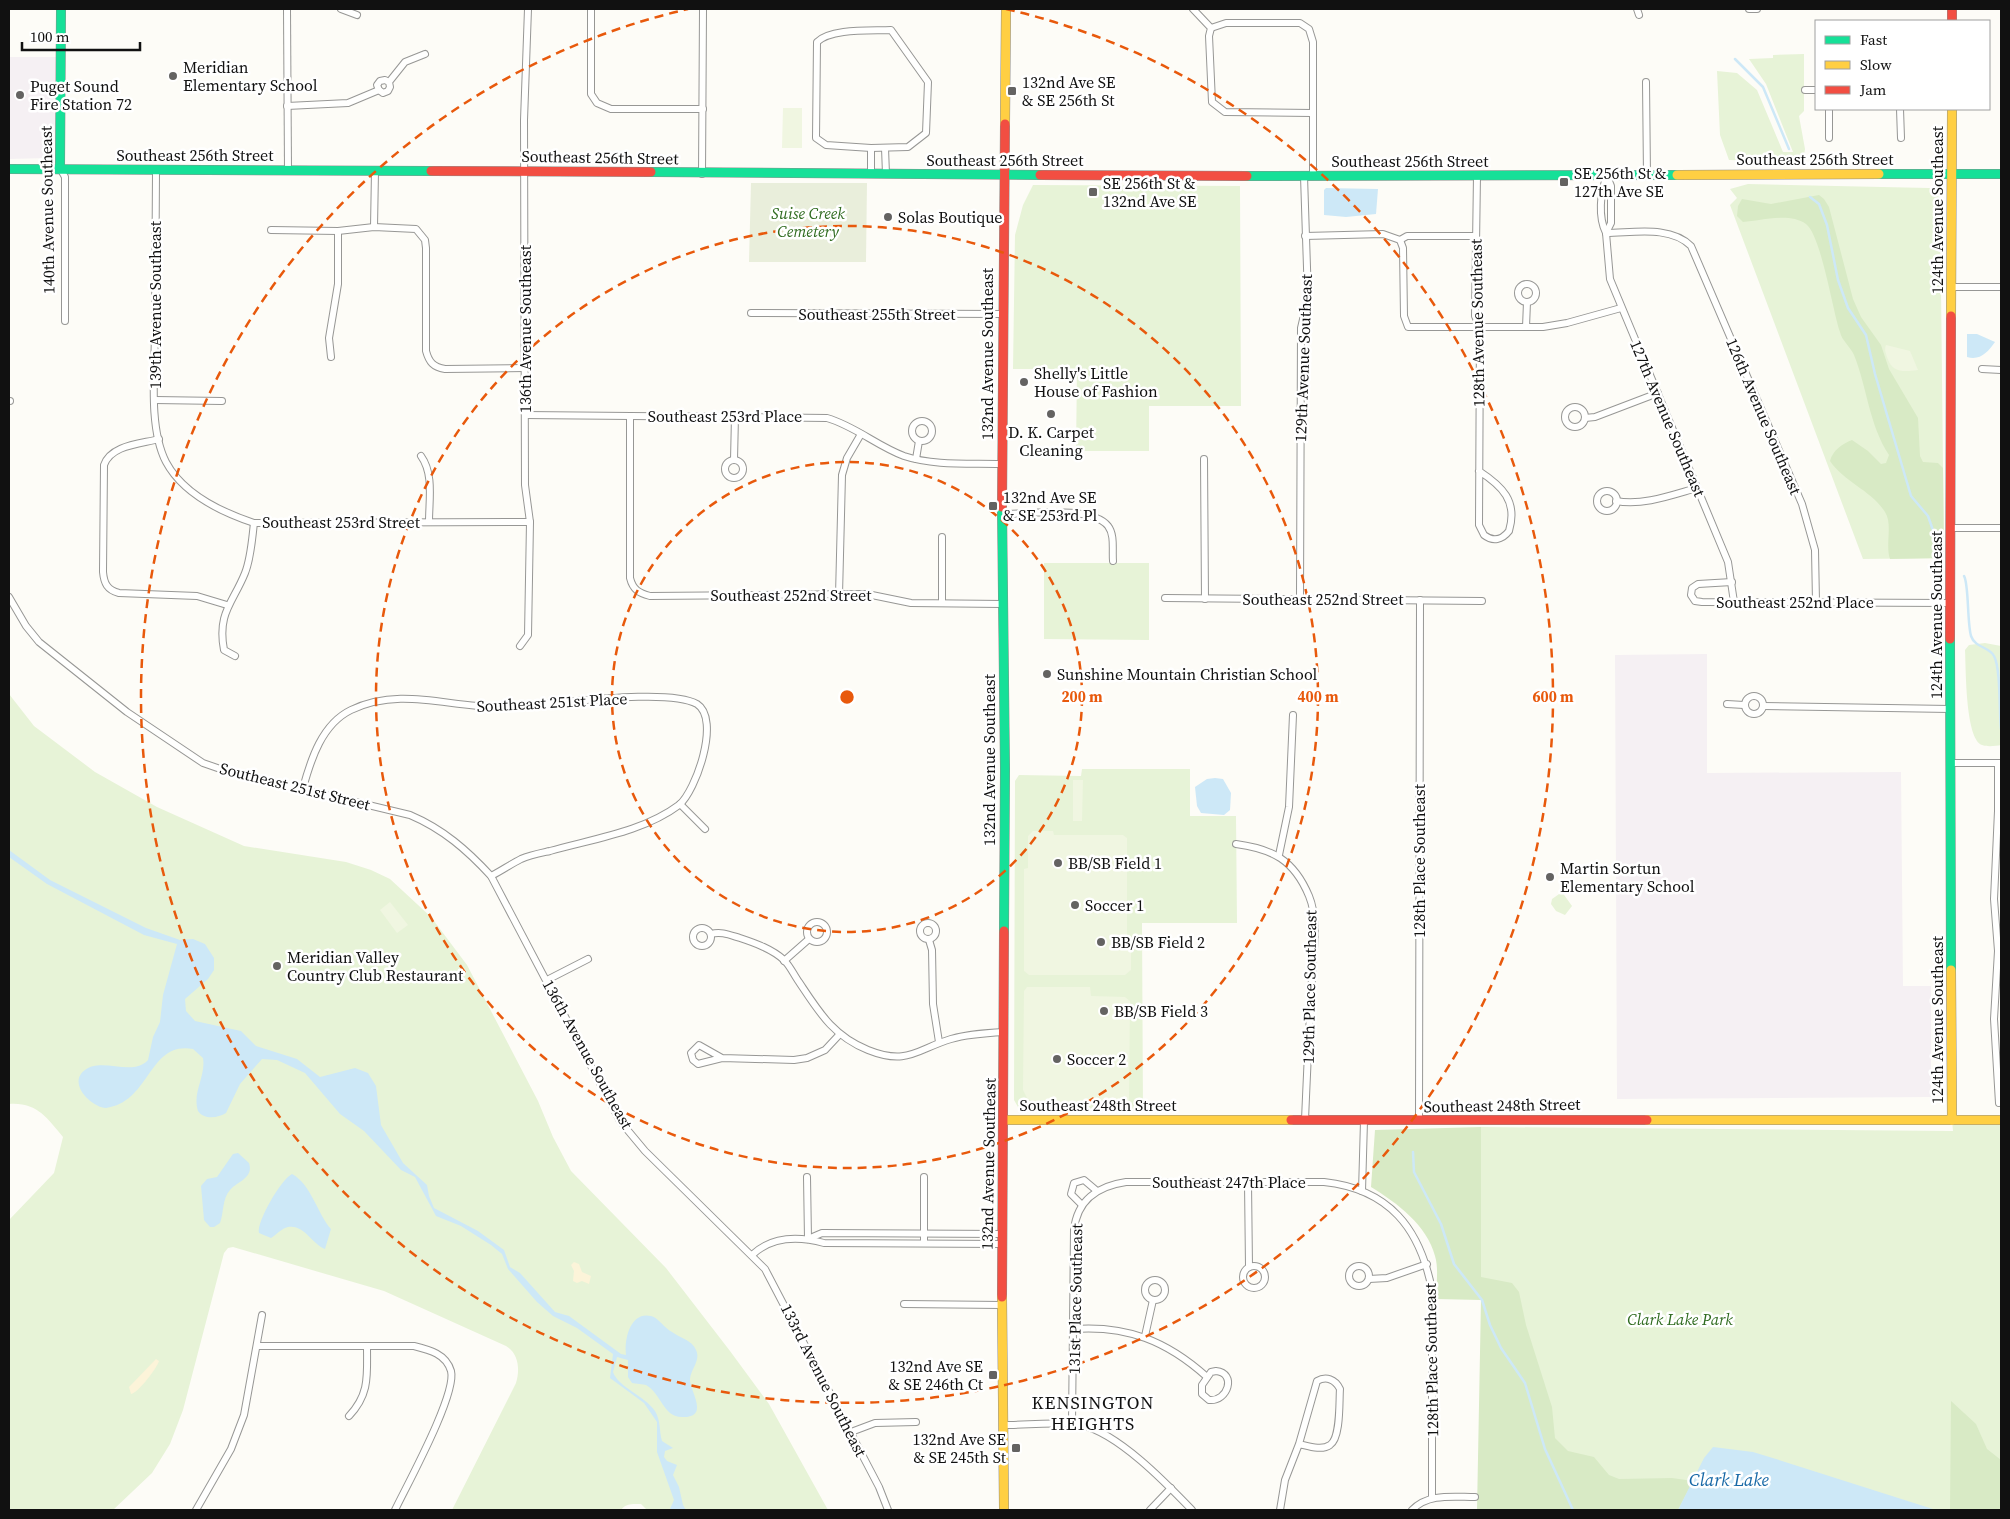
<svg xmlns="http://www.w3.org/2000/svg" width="2010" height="1519" font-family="'Source Serif 4',serif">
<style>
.industrial{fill:#f5f0f3}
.green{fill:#e7f3d7}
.forest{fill:#d8eac5}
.sand{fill:#fcf4d9}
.cemetery{fill:#e9eedb}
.pitch{fill:#f0f6e1}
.water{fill:#cde8f7}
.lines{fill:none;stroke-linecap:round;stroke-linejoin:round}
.stream{stroke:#cde8f7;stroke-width:2.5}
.street-casing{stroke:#979795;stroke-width:8}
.fast-casing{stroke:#8e8d8b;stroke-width:10}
.slow-casing{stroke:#8e8d8b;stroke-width:10}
.jam-casing{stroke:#8e8d8b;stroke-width:10}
.street{stroke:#fffffe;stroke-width:6}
.fast{stroke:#16e098;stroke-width:9}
.slow{stroke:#ffcf43;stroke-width:9}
.jam{stroke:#f24e42;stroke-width:9}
.ring{fill:none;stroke:#e8590c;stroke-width:2.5;stroke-dasharray:9 6}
.poi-dot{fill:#646362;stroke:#fff;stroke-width:2}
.labels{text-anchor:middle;stroke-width:5;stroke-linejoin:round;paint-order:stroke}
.poi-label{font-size:16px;fill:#111;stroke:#fff;text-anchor:start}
.street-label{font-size:16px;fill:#111;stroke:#fff}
.park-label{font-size:16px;font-style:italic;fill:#2f6b1f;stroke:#fff}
.neighbourhood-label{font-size:18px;letter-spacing:1px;fill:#111;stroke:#fff}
.water-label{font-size:18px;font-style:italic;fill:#1768a6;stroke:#fff}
.centre{fill:#e8590c;stroke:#fff;stroke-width:2.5}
.ring-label{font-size:15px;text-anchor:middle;font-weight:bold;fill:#e8590c;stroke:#fff;stroke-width:5;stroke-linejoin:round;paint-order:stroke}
</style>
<rect width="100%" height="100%" fill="#fdfcf7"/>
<g class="industrial">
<path d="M9,57H57L54,148L51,156L48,158L9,159Z"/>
<path d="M1707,654V773L1901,772L1903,986H1931V1097L1617,1099L1615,655Z"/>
</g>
<g class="green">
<path d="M1804,54V111L1799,116L1805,149L1803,162L1729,160L1720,135L1717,71L1737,73L1757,90L1783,152H1793L1766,84L1749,59L1773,58V55Z"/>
<path d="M1748,184L1929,188L1935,189L1940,196L1944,558L1863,559L1730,205L1737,198L1730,189Z"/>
<path d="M1033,185L1240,186L1241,406H1149V451H1076L1077,369H1013L1015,235L1023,205Z"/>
<path d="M1044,563H1149V640L1044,639Z"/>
<path d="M1985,643L2001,646V745C1996,746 1987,747 1982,745C1965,739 1966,666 1965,650L1969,645Z"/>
<path d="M9,694L34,726L95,772L157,807L244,846L346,862L371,870L390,879L431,917L467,965L538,1101L553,1137L571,1171L666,1268L730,1351L769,1404L828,1510H647L641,1504C633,1504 626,1503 621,1510H452L516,1383C520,1370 519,1354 506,1346L384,1291L233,1247L228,1248L224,1253L183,1410L170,1444L152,1473L113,1510H9V1220L54,1173L63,1137C47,1118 37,1102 9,1104Z"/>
<path d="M1082,769H1190V816H1236L1237,923H1142L1143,1111L1026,1110L1018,1107L1014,1100L1015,781L1019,775L1081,776Z"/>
<path d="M1562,892L1572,906L1565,915L1556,911L1551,904L1552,899Z"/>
<path d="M1952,1120H2001V1510H1481V1127L1953,1131Z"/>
</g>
<g class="forest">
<path d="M1819,195L1824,199L1829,207L1853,299L1861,317L1881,345L1889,369L1918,418L1920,456L1923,462L1938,463L1943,468L1944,558L1890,559C1885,545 1893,524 1885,512C1871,490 1844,482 1830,461C1833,450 1842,444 1852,440L1868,451L1881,464L1886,463L1889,455C1869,425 1867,387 1854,355C1850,346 1842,341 1840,332C1833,312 1821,235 1806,224C1789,212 1761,221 1743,222L1737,216L1738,206L1742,199L1771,204Z"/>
<path d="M1481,1127V1277L1512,1283L1519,1292L1526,1325L1552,1407L1555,1438L1568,1451L1594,1457L1609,1475L1619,1479L1672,1478L1693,1481L1678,1510H1477L1481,1300L1436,1299C1436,1286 1439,1269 1435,1256C1427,1225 1397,1203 1371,1187L1375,1130Z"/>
<path d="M1951,1401L1976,1424L1987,1449L2001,1460V1510H1950Z"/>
</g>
<g class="sand">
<path d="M574,1262L579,1264L582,1272L591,1276L589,1284L582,1281L577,1283L573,1281L574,1271L571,1265Z"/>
<path d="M156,1359L159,1361C157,1368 138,1393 131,1394L129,1387Z"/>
</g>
<path class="cemetery" d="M751,183H867L866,262H749Z"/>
<g class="pitch">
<path d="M783,108H802V148H782Z"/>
<path d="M1886,345L1910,351L1918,370C1903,372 1892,373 1887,357C1886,353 1884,350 1886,345Z"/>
<path d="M1073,780H1083L1082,821H1073Z"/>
<path d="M1033,831H1053L1054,835H1123L1127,838V948H1131V970L1125,975H1029L1024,971V869L1028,868V836Z"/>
<path d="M390,902L408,925L397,933L380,910Z"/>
<path d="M1027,987H1090L1091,996L1125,997L1130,1001L1129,1100L1125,1103H1035L1027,1098L1023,1090L1024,991Z"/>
</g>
<g class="water">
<path d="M1326,188L1378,189L1376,214L1346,217L1324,215V190Z"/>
<path d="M1967,334H1977L1995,342C1988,352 1980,361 1967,357Z"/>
<path d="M1215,778L1223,779L1231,793L1230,810L1224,815L1201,813L1197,806L1195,787L1207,779Z"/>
<path d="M9,850L50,880L146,928L180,940L193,939L205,944L214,958V970L208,979L185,999L186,1011L195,1021L241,1031L256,1046L297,1059L320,1077L355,1068L368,1073L376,1086L381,1125L403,1163L427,1185L429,1196L434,1208L478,1231L504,1250L510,1267L520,1273L555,1312L569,1316L621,1354L626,1355C624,1340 630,1311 651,1316C659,1318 664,1328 672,1332C680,1338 692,1340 696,1350C701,1360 691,1369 690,1379C689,1390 711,1418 682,1417C663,1417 661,1393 646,1385C643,1384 636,1384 632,1383L628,1377V1360L617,1357L613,1372C618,1387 645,1396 655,1411C661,1421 659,1431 662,1441L673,1448L665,1451L664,1457L667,1461L677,1465L673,1475L679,1487L683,1505L686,1510L670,1509L674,1500L657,1452V1422L644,1403L610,1378L613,1354L577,1328L553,1316L537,1302L508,1269L502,1254L491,1245L461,1226L436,1216L415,1177L401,1170L364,1131L340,1114L305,1073L277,1060L262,1059L240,1084L226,1113C218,1118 204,1120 198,1111C192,1092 206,1077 203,1058L193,1049C148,1041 151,1102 106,1108C91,1107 67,1083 85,1070C102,1057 133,1077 148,1060L153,1037L160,1022L163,995L177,944L144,935L47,884L9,857Z"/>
<path d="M238,1153L249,1163C254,1178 238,1181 230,1190C222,1199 224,1212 220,1223L214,1227H210L204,1220L201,1186L207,1179L217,1177L233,1154Z"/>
<path d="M292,1174C311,1184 318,1215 331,1229L325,1249C312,1244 304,1224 288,1227C282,1228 276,1235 271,1238L259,1233C256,1223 281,1179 292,1174Z"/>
<path d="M1713,1447L1753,1452L1776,1459L1936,1510H1678L1704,1458Z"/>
</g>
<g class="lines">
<g class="stream">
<path d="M1735,59L1763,87L1789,149"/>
<path d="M1810,197L1819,204L1827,225L1838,280L1848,308L1866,335L1875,374L1911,496L1928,516L1935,536"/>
<path d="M1964,576C1969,584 1967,622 1971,636C1975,648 1990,647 1994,656C2001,669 1999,712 2001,729"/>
<path d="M1413,1152L1414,1172L1441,1224L1454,1264L1482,1300L1490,1325L1501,1348L1525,1383L1545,1449L1573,1510"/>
</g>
<g class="street-casing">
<g id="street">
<path d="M287,9L288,171"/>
<path d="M341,9L357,15"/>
<path d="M591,9V94L597,103L611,109H703"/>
<path d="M1193,9L1211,28L1209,36L1212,102L1225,112L1312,113"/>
<path d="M1637,9L1639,15"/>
<path d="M1749,9H1757"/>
<path d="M1211,28L1226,23H1300L1309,29L1313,42V176"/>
<path d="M891,30L928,82L926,133L908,147L871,148L826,145L816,138L817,42C831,28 871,31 891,30Z"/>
<path d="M389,82L385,80L380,81L377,85L379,90L383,93L388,91L390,87L389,82L405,62L425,54"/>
<path d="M1646,82L1647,176"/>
<path d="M1805,90H1816"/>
<path d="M287,106L348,103L379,90"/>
<path d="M1829,109V138"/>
<path d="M1900,109L1901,138"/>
<path d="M871,148V174"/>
<path d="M885,148L886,174"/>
<path d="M60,168L65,177V321"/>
<path d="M156,171C156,224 155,277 155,330C155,369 148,427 166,462C183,494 221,512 254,523L530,522"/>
<path d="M702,174L703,9"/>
<path d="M1477,175L1475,316L1480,327L1479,525L1484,535C1493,542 1502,540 1509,531C1518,501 1502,486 1479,471"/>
<path d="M1607,176L1611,186V223L1606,233L1610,279L1728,562L1734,602"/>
<path d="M374,227L375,171"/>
<path d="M271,230L338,231L374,227L416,229L425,240L426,248V351C429,362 433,367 445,369L525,368"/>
<path d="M1606,233C1633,233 1670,225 1691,246L1802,504L1815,550L1816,602"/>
<path d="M1606,233C1598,217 1600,193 1607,176"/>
<path d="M1305,236L1383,234L1400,240L1407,236H1475"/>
<path d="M1400,240L1403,248L1404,316L1408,327H1543L1567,323L1621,308"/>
<circle cx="1527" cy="293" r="9"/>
<path d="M1952,287H2001"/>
<path d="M751,313L1002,314"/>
<path d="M1526,327L1527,302"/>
<path d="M331,357L329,338L338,284V231"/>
<path d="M1982,369L2001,370"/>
<path d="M155,400L222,401"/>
<path d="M9,401H10"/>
<circle cx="1575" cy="417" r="10"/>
<path d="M525,415L827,418C855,426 877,446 904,456C934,466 970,463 1001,464"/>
<path d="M630,416V578C633,590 639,593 650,596L867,594L911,603L1002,604"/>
<path d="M1585,418L1595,417L1658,393"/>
<circle cx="922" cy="431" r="10"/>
<path d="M159,439C140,444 111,445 104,465L103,572C104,583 107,590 119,593L197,596L227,605"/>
<path d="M421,456C434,474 429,500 429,522"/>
<path d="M916,459L919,441"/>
<path d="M1204,459L1205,599"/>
<path d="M734,460L735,416"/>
<circle cx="734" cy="469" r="9"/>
<circle cx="1607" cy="501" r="10"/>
<path d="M1616,501C1643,506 1672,495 1697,488"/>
<path d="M1002,514C1027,514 1092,505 1108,526C1115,535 1112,550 1113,561"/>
<path d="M1951,528H2001"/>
<path d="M942,537V603"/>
<path d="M1732,582L1698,584L1692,588L1691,595L1695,601L1702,602L1950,603"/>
<path d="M839,595L842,475L847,458L861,434"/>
<path d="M9,597L26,626L39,642L127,712L203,763L226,771L410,815C443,829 467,850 491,876L620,1121L645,1151L765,1269L879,1487L888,1510"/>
<path d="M1165,598L1482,601"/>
<path d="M1300,599L1301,328L1308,298L1304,176"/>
<path d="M520,646L528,635L530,522L525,485L524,120L528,9"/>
<path d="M235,656L224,650C217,613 233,603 245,573C251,558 252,539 254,523"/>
<circle cx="1754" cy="705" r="9"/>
<path d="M1727,704L1744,705"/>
<path d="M1763,706L1950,709"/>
<path d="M1952,763H2000"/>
<path d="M1998,763V811L1994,899L1998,951L1994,1019L1999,1103"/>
<path d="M303,788C311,759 322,724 351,710C401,686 450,708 501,707C543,707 665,686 697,704C721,719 696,791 679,805C643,832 592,839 550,851C541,853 530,855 521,859C511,864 501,871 491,876"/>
<path d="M680,804L705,829"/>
<path d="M1236,844C1273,849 1294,860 1309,896C1319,920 1313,953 1312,979C1309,1026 1307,1073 1305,1120"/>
<path d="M1279,855L1289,807L1293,715"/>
<circle cx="817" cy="932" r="10"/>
<circle cx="928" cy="931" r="8"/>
<circle cx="702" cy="937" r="9"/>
<path d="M711,934C721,931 730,935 740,938C755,943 772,949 784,960C790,966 794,975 799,982C819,1012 833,1036 868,1050C908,1066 917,1049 951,1039C968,1034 986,1033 1004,1032"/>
<path d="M929,940L932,950L933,1004L939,1042"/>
<path d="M784,961L809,939"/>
<path d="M547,980L588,959"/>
<path d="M722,1058L699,1045L691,1053L693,1060L698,1064L722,1058L794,1060L807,1058L825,1050L839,1035"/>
<path d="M1419,1121L1420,600"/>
<path d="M807,1177L808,1239"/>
<path d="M1248,1183L1249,1267"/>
<path d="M1362,1191L1364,1121"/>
<path d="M1082,1205L1071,1194L1074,1183L1084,1180L1097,1191"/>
<path d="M808,1239L822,1233L1002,1234"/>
<path d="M924,1243V1177"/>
<path d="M752,1255C772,1236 798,1236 824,1243L1002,1244"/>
<circle cx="1359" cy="1276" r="10"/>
<circle cx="1254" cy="1277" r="11"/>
<path d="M1369,1279L1387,1278L1427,1264"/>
<circle cx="1155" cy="1290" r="10"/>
<path d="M904,1304L1002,1305"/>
<path d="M1073,1329C1127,1325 1167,1341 1207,1377"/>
<path d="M1145,1336L1153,1300"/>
<path d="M258,1346H414C430,1350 446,1354 451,1371C457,1394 407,1485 395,1510"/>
<path d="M1216,1371C1237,1373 1228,1402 1209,1400L1202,1394V1385L1211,1372Z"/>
<path d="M349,1416C370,1394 367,1375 367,1346"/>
<path d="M1072,1424L1074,1230C1077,1200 1098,1186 1126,1182H1324C1389,1189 1420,1228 1432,1290V1498"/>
<path d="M1004,1425C1028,1425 1057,1421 1081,1425C1118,1433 1166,1483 1192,1510"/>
<path d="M851,1432L875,1423L916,1422"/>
<path d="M196,1510L231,1449L244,1415L262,1315"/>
<path d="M1150,1510L1171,1488"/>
<path d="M1280,1510L1285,1480L1299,1444L1317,1381C1326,1376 1335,1379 1340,1389C1339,1401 1341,1438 1330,1445C1322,1451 1308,1446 1299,1444"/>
<path d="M1412,1510C1428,1493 1453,1497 1475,1497"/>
</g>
</g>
<g class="fast-casing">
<g id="fast">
<path d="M60,168L61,9"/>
<path d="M9,169L431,171"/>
<path d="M651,172L1040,175"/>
<path d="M1879,174H2001"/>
<path d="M1247,176L1677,175"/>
<path d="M1002,507L1005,769L1004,931"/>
<path d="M1950,639L1951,970"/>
</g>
</g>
<g class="slow-casing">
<g id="slow">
<path d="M1005,124L1006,9"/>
<path d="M1677,175L1879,174"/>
<path d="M1951,316L1952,109"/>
<path d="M1951,970L1952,1120"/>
<path d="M1004,1120H1291"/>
<path d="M1647,1120H2001"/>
<path d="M1002,1297L1004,1510"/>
</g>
</g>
<g class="jam-casing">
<g id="jam">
<path d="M1952,9V21"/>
<path d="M431,171L651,172"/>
<path d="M1040,175L1247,176"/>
<path d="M1002,507L1005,124"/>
<path d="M1950,639L1951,316"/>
<path d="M1291,1120H1647"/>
<path d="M1002,1297L1004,931"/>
</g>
</g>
<use href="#street" class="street"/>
<use href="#fast" class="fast"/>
<use href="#slow" class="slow"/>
<use href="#jam" class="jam"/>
</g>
<g class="ring">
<circle cx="847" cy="697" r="235"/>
<circle cx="847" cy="697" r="471"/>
<path d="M1006 9A706 706 0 1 1 688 9"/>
</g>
<g class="poi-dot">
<circle cx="173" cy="76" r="5"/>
<rect x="1007" y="86" width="10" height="10" rx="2.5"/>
<circle cx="20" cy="95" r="5"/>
<rect x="1559" y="177" width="10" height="10" rx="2.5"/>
<rect x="1088" y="187" width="10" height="10" rx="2.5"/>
<circle cx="888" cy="217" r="5"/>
<circle cx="1024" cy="382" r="5"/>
<circle cx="1051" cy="414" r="5"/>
<rect x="988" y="501" width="10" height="10" rx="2.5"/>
<circle cx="1047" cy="674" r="5"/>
<circle cx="1058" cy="863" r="5"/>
<circle cx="1550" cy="877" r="5"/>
<circle cx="1075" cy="905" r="5"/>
<circle cx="1101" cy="942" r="5"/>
<circle cx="277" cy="966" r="5"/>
<circle cx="1104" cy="1011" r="5"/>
<circle cx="1057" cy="1059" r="5"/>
<rect x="988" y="1370" width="10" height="10" rx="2.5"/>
<rect x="1011" y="1443" width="10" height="10" rx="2.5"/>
</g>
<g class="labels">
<g class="poi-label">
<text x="183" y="73">Meridian<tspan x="183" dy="18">Elementary School</tspan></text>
<text x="1022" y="88">132nd Ave SE<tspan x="1022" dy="18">&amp; SE 256th St</tspan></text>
<text x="30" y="92">Puget Sound<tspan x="30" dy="18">Fire Station 72</tspan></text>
<text x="1574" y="179">SE 256th St &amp;<tspan x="1574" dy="18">127th Ave SE</tspan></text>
<text x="1103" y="189">SE 256th St &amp;<tspan x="1103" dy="18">132nd Ave SE</tspan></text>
<text x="898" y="223">Solas Boutique</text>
<text x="1034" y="379">Shelly's Little<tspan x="1034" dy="18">House of Fashion</tspan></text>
<text x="1051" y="438" text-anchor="middle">D. K. Carpet<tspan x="1051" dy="18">Cleaning</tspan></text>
<text x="1003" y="503">132nd Ave SE<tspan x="1003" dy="18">&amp; SE 253rd Pl</tspan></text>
<text x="1057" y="680">Sunshine Mountain Christian School</text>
<text x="1068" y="869">BB/SB Field 1</text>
<text x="1560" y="874">Martin Sortun<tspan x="1560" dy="18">Elementary School</tspan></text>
<text x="1085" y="911">Soccer 1</text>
<text x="1111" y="948">BB/SB Field 2</text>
<text x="287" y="963">Meridian Valley<tspan x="287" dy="18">Country Club Restaurant</tspan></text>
<text x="1114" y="1017">BB/SB Field 3</text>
<text x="1067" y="1065">Soccer 2</text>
<text x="983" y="1372" text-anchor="end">132nd Ave SE<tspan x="983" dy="18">&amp; SE 246th Ct</tspan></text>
<text x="1006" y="1445" text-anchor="end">132nd Ave SE<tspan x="1006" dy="18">&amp; SE 245th St</tspan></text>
</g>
<g class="street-label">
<text x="195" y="161">Southeast 256th Street</text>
<text transform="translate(600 157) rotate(1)" y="6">Southeast 256th Street</text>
<text x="1815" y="165">Southeast 256th Street</text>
<text x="1005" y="166">Southeast 256th Street</text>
<text x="1410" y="167">Southeast 256th Street</text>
<text transform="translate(47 210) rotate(-91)" y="6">140th Avenue Southeast</text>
<text transform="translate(1937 210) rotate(-90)" y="6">124th Avenue Southeast</text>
<text transform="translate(155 305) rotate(-90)" y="6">139th Avenue Southeast</text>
<text x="877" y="320">Southeast 255th Street</text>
<text transform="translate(1477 323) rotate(-91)" y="6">128th Avenue Southeast</text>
<text transform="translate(525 329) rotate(-90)" y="6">136th Avenue Southeast</text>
<text transform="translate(987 354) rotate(-90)" y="6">132nd Avenue Southeast</text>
<text transform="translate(1303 358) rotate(-88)" y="6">129th Avenue Southeast</text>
<text x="725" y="422">Southeast 253rd Place</text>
<text transform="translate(1764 416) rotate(67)" y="6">126th Avenue Southeast</text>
<text transform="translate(1668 418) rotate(67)" y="6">127th Avenue Southeast</text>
<text x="341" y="528">Southeast 253rd Street</text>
<text x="791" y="601">Southeast 252nd Street</text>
<text x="1323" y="605">Southeast 252nd Street</text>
<text x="1795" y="608">Southeast 252nd Place</text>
<text transform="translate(1936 615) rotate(-90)" y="6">124th Avenue Southeast</text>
<text transform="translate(552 702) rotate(-3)" y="6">Southeast 251st Place</text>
<text transform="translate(989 760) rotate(-90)" y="6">132nd Avenue Southeast</text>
<text transform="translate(295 786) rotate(14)" y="6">Southeast 251st Street</text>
<text transform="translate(1419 861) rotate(-90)" y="6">128th Place Southeast</text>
<text transform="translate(1309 987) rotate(-89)" y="6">129th Place Southeast</text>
<text transform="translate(1937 1020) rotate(-90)" y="6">124th Avenue Southeast</text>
<text transform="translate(588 1054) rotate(61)" y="6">136th Avenue Southeast</text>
<text x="1098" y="1111">Southeast 248th Street</text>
<text transform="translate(1502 1105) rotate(-1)" y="6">Southeast 248th Street</text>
<text transform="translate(988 1164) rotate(-89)" y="6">132nd Avenue Southeast</text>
<text x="1229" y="1188">Southeast 247th Place</text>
<text transform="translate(1075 1299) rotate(-89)" y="6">131st Place Southeast</text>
<text transform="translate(1431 1360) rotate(-91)" y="6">128th Place Southeast</text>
<text transform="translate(824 1380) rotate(63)" y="6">133rd Avenue Southeast</text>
</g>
<g class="park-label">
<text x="808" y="219">Suise Creek<tspan x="808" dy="18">Cemetery</tspan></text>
<text x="1680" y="1325">Clark Lake Park</text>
</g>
<g class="neighbourhood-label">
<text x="1093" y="1409">KENSINGTON<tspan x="1093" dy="21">HEIGHTS</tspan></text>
</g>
<g class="water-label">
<text x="1729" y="1486">Clark Lake</text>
</g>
</g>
<circle cx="847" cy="697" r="8" class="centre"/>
<g class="ring-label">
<text x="1082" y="702">200 m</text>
<text x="1318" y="702">400 m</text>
<text x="1553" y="702">600 m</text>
</g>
<rect width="2010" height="1519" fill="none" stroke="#111111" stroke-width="20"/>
<rect x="1815" y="20" width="175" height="90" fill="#ffffff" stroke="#a0a0a0"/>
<rect x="1825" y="36" width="25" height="8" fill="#16e098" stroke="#a0a0a0"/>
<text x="1860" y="45" font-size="15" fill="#111111">Fast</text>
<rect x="1825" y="61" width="25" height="8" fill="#ffcf43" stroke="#a0a0a0"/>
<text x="1860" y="70" font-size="15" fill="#111111">Slow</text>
<rect x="1825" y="86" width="25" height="8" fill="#f24e42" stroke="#a0a0a0"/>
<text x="1860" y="95" font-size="15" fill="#111111">Jam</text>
<path d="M22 42v8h118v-8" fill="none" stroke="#111111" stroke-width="2.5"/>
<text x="30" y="42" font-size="15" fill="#111111" stroke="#ffffff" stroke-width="4" paint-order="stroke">100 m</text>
</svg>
